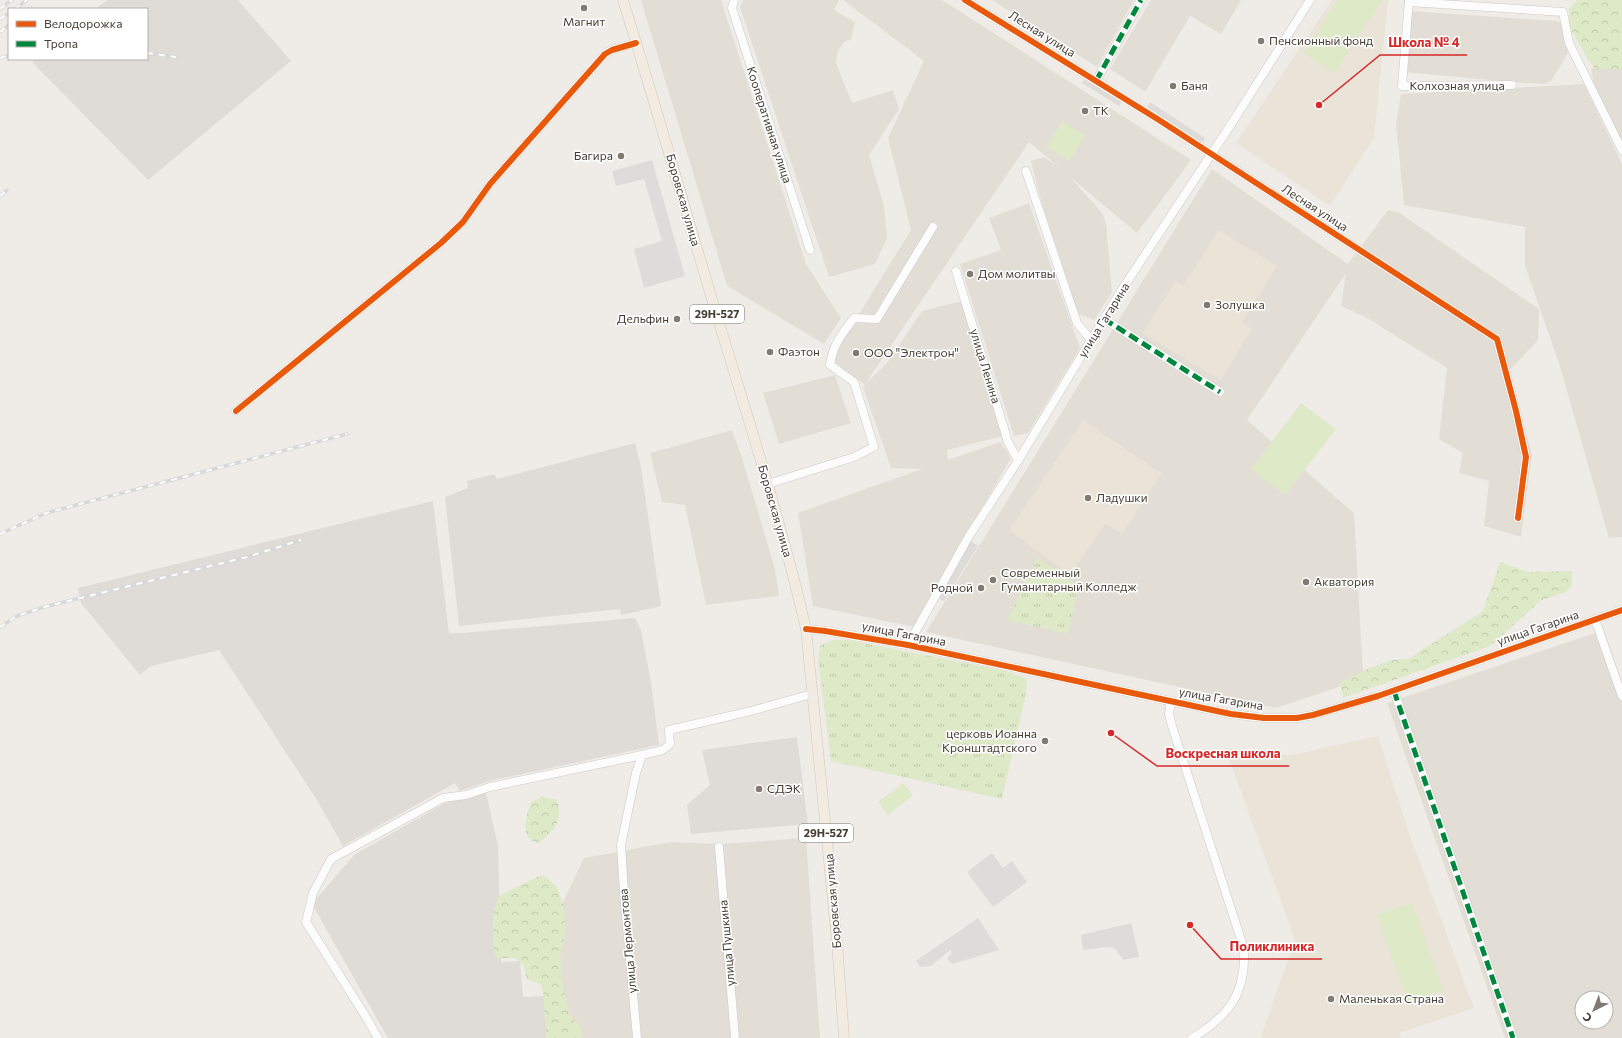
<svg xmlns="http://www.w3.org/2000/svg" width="1622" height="1038" font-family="Commissioner,sans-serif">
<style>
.residential{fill:#e3ded5;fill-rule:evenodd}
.industrial{fill:#dfdbd6}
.education{fill:#eae3d7}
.grass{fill:url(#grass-tufts)}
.forest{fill:url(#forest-crowns)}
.pitch{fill:#dee9c8}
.parking{fill:#dedbd8}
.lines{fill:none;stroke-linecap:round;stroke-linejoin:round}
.minor-casing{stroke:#ccc8c4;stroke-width:9}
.major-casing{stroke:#d1c7b5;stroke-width:11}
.minor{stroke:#fdfcfc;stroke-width:8}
.major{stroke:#f1ebe2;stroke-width:10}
.rail-casing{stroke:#d9d8d8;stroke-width:3.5}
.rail{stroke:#fff;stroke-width:2;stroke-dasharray:6;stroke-linecap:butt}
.quiet{stroke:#00873e;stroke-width:5;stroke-dasharray:10 5;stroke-linecap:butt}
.cycleway-casing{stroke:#fff;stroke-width:8}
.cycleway{stroke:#e8590c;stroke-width:6}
.poi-dot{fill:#807a73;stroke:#fff;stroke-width:1.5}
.labels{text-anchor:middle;stroke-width:3;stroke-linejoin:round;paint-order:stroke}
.shield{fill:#fff;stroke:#7d7771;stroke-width:1}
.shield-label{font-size:11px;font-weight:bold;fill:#453d34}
.poi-label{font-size:12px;fill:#453d34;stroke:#fff;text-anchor:start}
.street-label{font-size:12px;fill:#453d34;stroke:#fff}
.leader{fill:none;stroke:#d62828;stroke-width:1.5}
.callout-dot{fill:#d62828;stroke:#fff;stroke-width:1.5}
.callout-label{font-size:13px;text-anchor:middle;font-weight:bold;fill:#d62828;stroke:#fff;stroke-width:3;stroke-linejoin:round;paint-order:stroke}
</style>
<defs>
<pattern id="grass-tufts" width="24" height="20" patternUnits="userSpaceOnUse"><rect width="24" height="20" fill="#dee9c8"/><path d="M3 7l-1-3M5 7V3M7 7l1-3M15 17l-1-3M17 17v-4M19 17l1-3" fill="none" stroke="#c0c9ac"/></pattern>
<pattern id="forest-crowns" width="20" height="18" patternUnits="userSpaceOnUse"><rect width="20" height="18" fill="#dee9c8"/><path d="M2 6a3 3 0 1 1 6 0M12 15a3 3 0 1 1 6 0" fill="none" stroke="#c0c9ac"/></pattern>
</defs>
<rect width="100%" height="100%" fill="#efece8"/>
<g class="residential">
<path d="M641,0H721L806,264L841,318L824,344L727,286Z"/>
<path d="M743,0H839L834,10L855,22L851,40L845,41L838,51L836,63L852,103L893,90L899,109L869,155L884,206L887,238L875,264L829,277L740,7Z"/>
<path d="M843,0H942L1191,160L1137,233L1070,177L1102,213L1106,224L1112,293L1094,320L1077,313L1041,200L1031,161L1044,157L1061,169L1029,142L865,384L887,363L922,311L962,301L1003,436L947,450L948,460L1000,442L1011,458L914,627L813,606L798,513L922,469L891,468L863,387L865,385L831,359L911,230L888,138L924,61Z"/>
<path d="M992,0H1134L1097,67Z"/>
<path d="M1151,0H1241L1221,34L1190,16L1145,92L1110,69Z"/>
<path d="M1409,11L1557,21L1562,24L1568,53L1551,81L1544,84L1511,82L1404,72Z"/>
<path d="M1591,68H1622V144L1594,85Z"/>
<path d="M1584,84L1622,164V537L1609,538L1559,363L1525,266V227L1404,205L1396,123L1401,94Z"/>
<path d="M1212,169L1348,264L1388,210L1398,212L1539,309L1538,340L1508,372L1532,454L1521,537L1484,526L1489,481L1459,473L1463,453L1439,439L1447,368L1367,318L1341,306L1346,273L1247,420L1354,513L1363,674L1336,688L1276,708L926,632Z"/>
<path d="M1029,203L1080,348L1028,433L1014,436L960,264L1001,250L989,218Z"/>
<path d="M835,375L851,423L779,444L763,393Z"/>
<path d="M732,430L742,458L775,569L779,596L706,605L685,505L662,502L650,453Z"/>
<path d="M1604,630L1622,683V1038H1505L1387,703ZM1582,998H1606V1022H1582Z"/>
<path d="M806,838L820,1038H564L558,912L584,858L671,842L719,844Z"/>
</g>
<g class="industrial">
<path d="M108,0H238L291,61L148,180L32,62L37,59H147V9H95Z"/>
<path d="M635,443L641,467L661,606L621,615L620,609L459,626L445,497L468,488L467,481L494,474L497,479Z"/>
<path d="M433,501L449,633H462L635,618L641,630L651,682L659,745L489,781L460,791L455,783L343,846L315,797L219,650L151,666L140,675L81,603L78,588Z"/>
<path d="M797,737L808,824L691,834L687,805L710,785L702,750Z"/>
<path d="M486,793L498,846L501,962L520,961L523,997L544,996L547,1038H388L312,904L354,855L445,803Z"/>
</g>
<g class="education">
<path d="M1332,0H1388L1374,138L1330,206L1236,143Z"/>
<path d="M1219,230L1277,266L1242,322L1252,329L1221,380L1142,333L1176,281L1183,286Z"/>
<path d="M1083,420L1162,474L1122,534L1106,523L1070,575L1009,530Z"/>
<path d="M1378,736L1409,833L1474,1008L1399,1033L1401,1038H1261L1262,1033L1295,940L1225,748L1291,755Z"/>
</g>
<g class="grass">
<path d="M1037,557L1078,586L1068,634L1007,620Z"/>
<path d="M834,640H848L1007,671L1027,679L1025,698L1002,799L831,761L818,660L820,646L827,642Z"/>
</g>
<g class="forest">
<path d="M1577,0H1622V69H1595L1584,53L1569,26V9Z"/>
<path d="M1500,562L1528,572L1572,571V586L1566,592L1540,601L1490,646L1343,698L1340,683L1365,670L1391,660L1408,659L1483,611Z"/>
<path d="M542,797L557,800C563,822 555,829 539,843C519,840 526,816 531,802Z"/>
<path d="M544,875L557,887L563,904L566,932L560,955L563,987L569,1014L580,1026L583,1038H546L543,991L540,984L526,979L524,965L515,958H495C492,937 491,917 498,896L537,877Z"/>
</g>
<g class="pitch">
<path d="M1338,0H1382L1334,73L1304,53Z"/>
<path d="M1062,121L1085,135L1069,161L1046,147Z"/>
<path d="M1301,403L1336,429L1285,495L1251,469Z"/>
<path d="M903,783L913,795L888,815L878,802Z"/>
<path d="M1412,903L1443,990L1408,1002L1377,915Z"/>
</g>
<g class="parking">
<path d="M1086,78L1122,101L1119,106L1082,83Z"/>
<path d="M1150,102L1205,138L1202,143L1147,107Z"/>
<path d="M652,160L685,276L644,288L634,249L662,241L644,179L616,186L612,171Z"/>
<path d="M971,541L978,546L944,601L936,597Z"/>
<path d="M992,853L1003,868L1012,861L1027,882L993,907L967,872Z"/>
<path d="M978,918L999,950L952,964L947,958L952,953L950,950L931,966L920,967L916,961Z"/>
<path d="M1131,923L1139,957L1123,960L1115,948L1107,947L1083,950L1081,935Z"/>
</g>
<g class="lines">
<g class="minor-casing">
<g id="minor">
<path d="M734,0L732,8L810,250"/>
<path d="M965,0L1159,120L1497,339L1516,411L1526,457L1518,518"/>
<path d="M1409,0L1402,86L1512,85"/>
<path d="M1409,2L1563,12L1569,43L1622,150"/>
<path d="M1096,81L1141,0"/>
<path d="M1026,171L1077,323L1091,340"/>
<path d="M956,271L1008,442L1018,460"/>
<path d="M1104,319L1220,392"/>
<path d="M236,411L441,243L463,222L490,184L605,54L612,50L636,43"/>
<path d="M768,484L854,457L874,447L854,382L830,365C833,344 842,334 854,318L877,319L933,227"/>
<path d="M1595,619L1622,696"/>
<path d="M806,629L825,631L908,645L1231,714L1264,718H1297L1313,715L1378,696L1622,610"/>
<path d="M908,645L969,536L1016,464L1119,294L1230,126L1310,0"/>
<path d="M1394,691L1513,1038"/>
<path d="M1171,702L1169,714L1172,726L1244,949C1246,994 1229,1016 1192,1038"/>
<path d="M719,847L735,1038"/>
<path d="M378,1038L366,1017L306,922L313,893L331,859L443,798L466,795L490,787L642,755"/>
<path d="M637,1038L624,892L621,845L636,773L642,755L663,750L670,744L669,730L747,712L812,694"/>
</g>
</g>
<g class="major-casing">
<path id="major" d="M623,0C656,106 686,213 718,319C749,422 782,524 806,629L837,942L844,1038"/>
</g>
<use href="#minor" class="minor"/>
<use href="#major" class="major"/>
<g class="rail-casing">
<g id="rail">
<path d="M0,9L12,0"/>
<path d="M15,9L27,0"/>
<path d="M29,9L31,8"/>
<path d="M0,19L9,13"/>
<path d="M0,32L9,25"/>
<path d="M147,53L176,57"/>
<path d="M0,58L9,55"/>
<path d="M0,196L7,190"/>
<path d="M0,534L46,513L347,434"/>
<path d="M0,627L17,616L44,607L247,557L301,540"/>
</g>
</g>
<use href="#rail" class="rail"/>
<g class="quiet">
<path d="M1096,81L1141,0"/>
<path d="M1104,319L1220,392"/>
<path d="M1394,691L1513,1038"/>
</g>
<g class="cycleway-casing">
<g id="cycleway">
<path d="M965,0L1159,120L1497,339L1516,411L1526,457L1518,518"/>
<path d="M236,411L441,243L463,222L490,184L605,54L612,50L636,43"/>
<path d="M806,629L825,631L908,645L1231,714L1264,718H1297L1313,715L1378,696L1622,610"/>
</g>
</g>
<use href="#cycleway" class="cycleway"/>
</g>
<g class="poi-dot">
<circle cx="584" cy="8" r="4"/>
<circle cx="1261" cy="41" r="4"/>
<circle cx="1173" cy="86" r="4"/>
<circle cx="1085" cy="111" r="4"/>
<circle cx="621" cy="156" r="4"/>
<circle cx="970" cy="274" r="4"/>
<circle cx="1207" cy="305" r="4"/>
<circle cx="677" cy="319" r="4"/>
<circle cx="770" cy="352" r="4"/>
<circle cx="856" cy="353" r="4"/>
<circle cx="1088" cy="498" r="4"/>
<circle cx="993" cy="580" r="4"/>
<circle cx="1306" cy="582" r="4"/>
<circle cx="981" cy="588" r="4"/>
<circle cx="1045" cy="741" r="4"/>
<circle cx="759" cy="789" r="4"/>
<circle cx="1331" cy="999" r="4"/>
</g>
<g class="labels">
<g class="shield">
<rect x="690" y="305" width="54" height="18" rx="3"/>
<rect x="799" y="824" width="54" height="18" rx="3"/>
</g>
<g class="shield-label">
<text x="717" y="318">29Н-527</text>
<text x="826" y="837">29Н-527</text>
</g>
<g class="poi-label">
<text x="584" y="26" text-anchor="middle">Магнит</text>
<text x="1269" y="45">Пенсионный фонд</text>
<text x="1181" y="90">Баня</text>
<text x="1093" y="115">ТК</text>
<text x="613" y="160" text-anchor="end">Багира</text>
<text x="978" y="278">Дом молитвы</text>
<text x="1215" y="309">Золушка</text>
<text x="669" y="323" text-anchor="end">Дельфин</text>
<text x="778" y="356">Фаэтон</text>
<text x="864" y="357">ООО "Электрон"</text>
<text x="1096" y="502">Ладушки</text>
<text x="1001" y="577">Современный<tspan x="1001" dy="14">Гуманитарный Колледж</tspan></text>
<text x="1314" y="586">Акватория</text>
<text x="973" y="592" text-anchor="end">Родной</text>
<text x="1037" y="738" text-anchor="end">церковь Иоанна<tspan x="1037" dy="14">Кронштадтского</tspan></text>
<text x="767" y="793">СДЭК</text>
<text x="1339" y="1003">Маленькая Страна</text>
</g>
<g class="street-label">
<text transform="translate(1042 34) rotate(32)" y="4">Лесная улица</text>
<text x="1457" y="90">Колхозная улица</text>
<text transform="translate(769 125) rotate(72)" y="4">Кооперативная улица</text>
<text transform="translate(683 200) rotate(74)" y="4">Боровская улица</text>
<text transform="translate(1315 208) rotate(33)" y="4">Лесная улица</text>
<text transform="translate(1104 320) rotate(-58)" y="4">улица Гагарина</text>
<text transform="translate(985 366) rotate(73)" y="4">улица Ленина</text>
<text transform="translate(775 511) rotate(74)" y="4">Боровская улица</text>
<text transform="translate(1538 628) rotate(-19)" y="4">улица Гагарина</text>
<text transform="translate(904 634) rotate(11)" y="4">улица Гагарина</text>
<text transform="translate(1221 699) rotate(10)" y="4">улица Гагарина</text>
<text transform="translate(833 901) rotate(-95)" y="4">Боровская улица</text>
<text transform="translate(628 941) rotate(-95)" y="4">улица Лермонтова</text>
<text transform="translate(727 943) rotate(-95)" y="4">улица Пушкина</text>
</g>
</g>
<path class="leader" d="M1319 105L1380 55H1467M1111 733L1157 766H1289M1190 925L1221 959H1322"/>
<g class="callout-dot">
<circle cx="1319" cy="105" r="4"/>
<circle cx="1111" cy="733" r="4"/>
<circle cx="1190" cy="925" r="4"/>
</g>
<g class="callout-label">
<text x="1424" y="47">Школа № 4</text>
<text x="1223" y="758">Воскресная школа</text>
<text x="1272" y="951">Поликлиника</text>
</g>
<rect x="8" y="8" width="140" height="52" fill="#ffffff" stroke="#b5b1ae"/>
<rect x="16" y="21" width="20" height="6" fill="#e8590c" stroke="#b5b1ae"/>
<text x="44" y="28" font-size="12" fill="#453d34">Велодорожка</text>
<rect x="16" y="41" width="20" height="6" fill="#00873e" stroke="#b5b1ae"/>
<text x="44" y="48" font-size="12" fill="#453d34">Тропа</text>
<g transform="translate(1594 1010) rotate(222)"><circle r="19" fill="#ffffff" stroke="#b5b1ae"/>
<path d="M0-3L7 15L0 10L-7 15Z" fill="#807a73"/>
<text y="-6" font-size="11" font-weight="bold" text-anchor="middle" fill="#453d34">С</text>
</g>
</svg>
